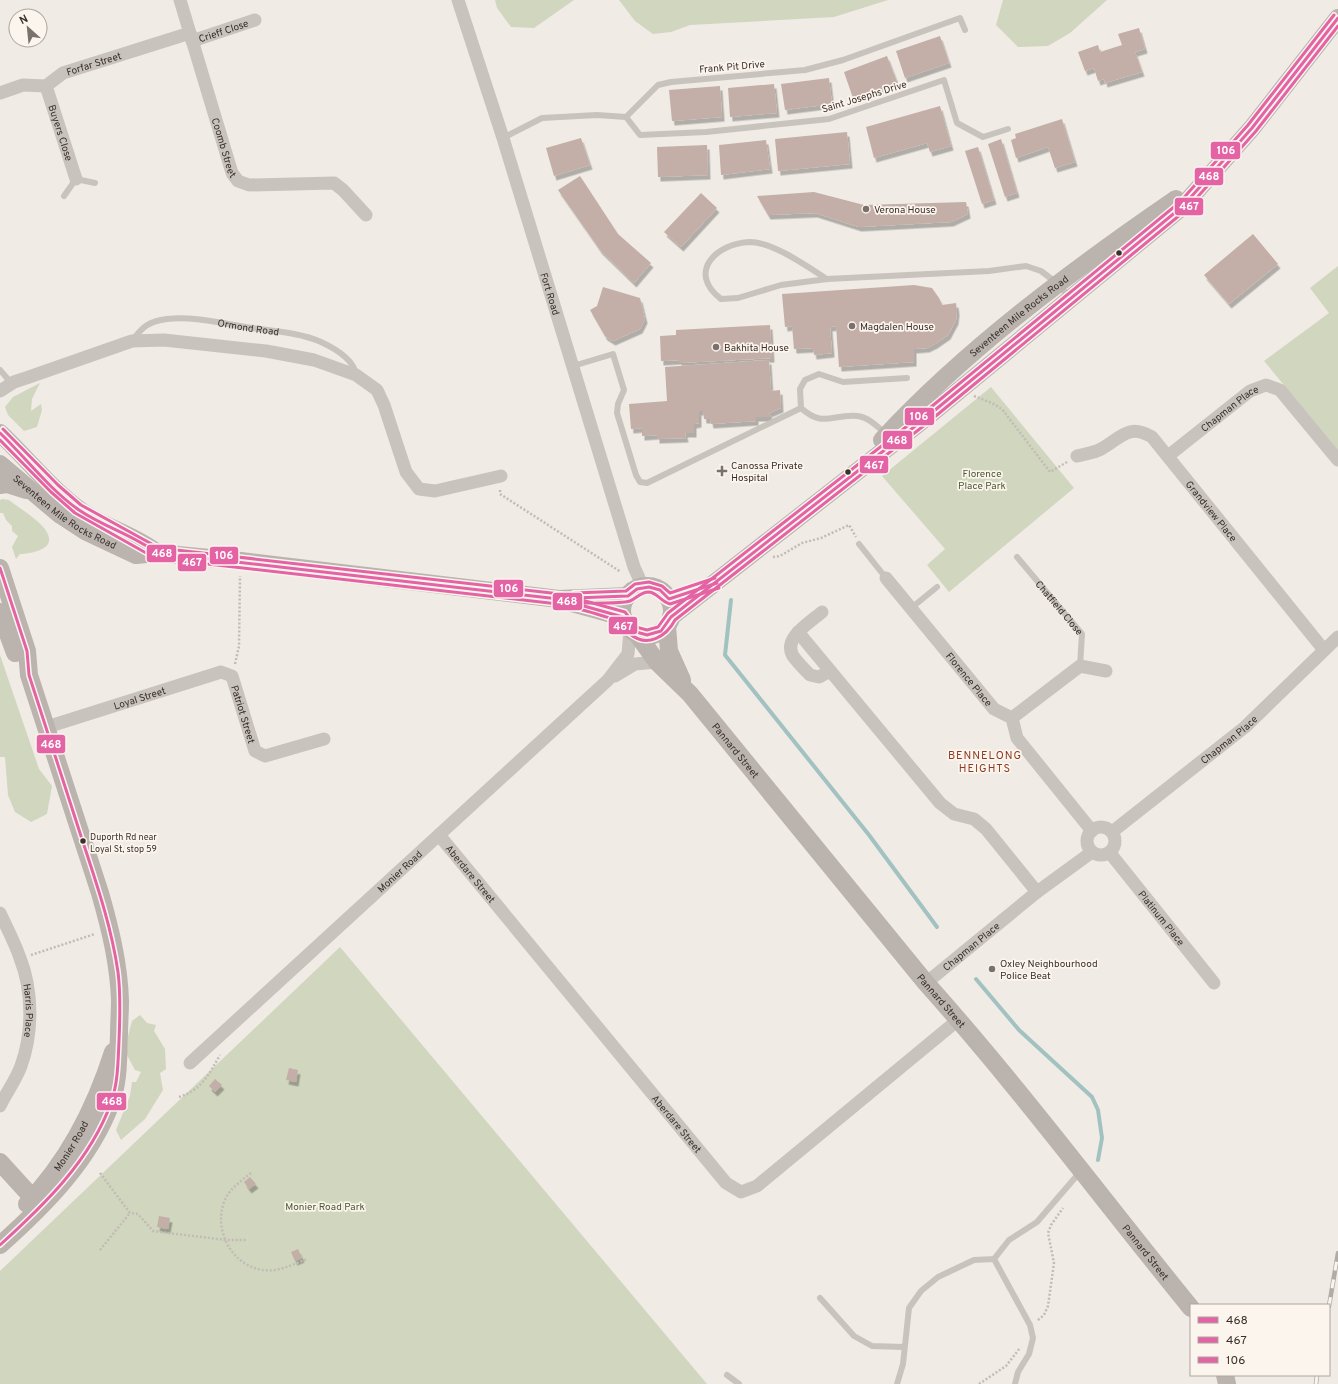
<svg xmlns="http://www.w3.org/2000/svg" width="1338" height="1384" font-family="Overpass,sans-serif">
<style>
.green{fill:#d1d6bf}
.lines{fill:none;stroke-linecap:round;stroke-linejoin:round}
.stream{stroke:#a1c2c1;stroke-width:4}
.building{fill:#c3afa7;filter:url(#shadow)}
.path{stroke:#c2bbb6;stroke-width:2.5;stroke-dasharray:2 2;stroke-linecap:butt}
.lane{stroke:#c9c3be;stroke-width:6}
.street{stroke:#c9c3be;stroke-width:13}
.secondary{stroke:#bab3ae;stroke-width:18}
.rail-casing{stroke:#b1aca8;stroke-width:4.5}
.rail{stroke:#fbf5ee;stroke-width:3;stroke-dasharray:9;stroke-linecap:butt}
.bus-1-casing{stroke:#fbf5ee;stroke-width:6}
.bus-2-casing{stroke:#fbf5ee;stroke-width:6}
.bus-3-casing{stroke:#fbf5ee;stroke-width:6}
.bus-1{stroke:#e463a4;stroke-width:3}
.bus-2{stroke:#e463a4;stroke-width:3}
.bus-3{stroke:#e463a4;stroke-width:3}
.poi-dot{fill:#7a716c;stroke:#fbf5ee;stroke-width:1.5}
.bus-dot{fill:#3b302b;stroke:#fbf5ee;stroke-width:1.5}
.labels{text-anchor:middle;stroke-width:3.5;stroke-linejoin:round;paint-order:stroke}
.bus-label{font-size:9px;fill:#3b302b;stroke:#fbf5ee;text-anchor:start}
.street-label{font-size:10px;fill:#3b302b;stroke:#fbf5ee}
.poi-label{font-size:10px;fill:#3b302b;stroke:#fbf5ee;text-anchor:start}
.park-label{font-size:10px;fill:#4a5a2e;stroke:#fbf5ee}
.neighbourhood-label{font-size:11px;letter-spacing:1px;fill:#8c3b22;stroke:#fbf5ee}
.line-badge{stroke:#fbf5ee;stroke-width:1.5}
.badge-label{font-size:11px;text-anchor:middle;font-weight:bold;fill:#fff}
</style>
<defs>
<filter id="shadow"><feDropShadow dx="2.5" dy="4.5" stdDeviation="0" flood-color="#0004"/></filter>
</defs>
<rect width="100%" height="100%" fill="#f0ebe5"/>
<g class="green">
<path d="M495,0H574L534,28L511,27L497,8Z"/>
<path d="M619,0H888L834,17L690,25L671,32L653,34L635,21Z"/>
<path d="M1003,0H1107L1070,33L1048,46L1018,47L996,25Z"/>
<path d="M1338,266V450L1264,361L1329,313L1310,288Z"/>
<path d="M40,383L32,399L31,411L41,404L42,410L37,427L24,431L8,415L5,407L13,397Z"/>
<path d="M991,387L1074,488L949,592L927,565L945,549L882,476Z"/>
<path d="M2,499L9,500C20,509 35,517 44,528C60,548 35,553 20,554L16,559L12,547L18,536L12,531V526L6,520L3,513H0V500Z"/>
<path d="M0,655L39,769L52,786L47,814L31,822L15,812L8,795L5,757H0Z"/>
<path d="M340,947L707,1384H0V1271Z"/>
<path d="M140,1015L147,1023L156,1025L154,1031L165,1049L166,1069L160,1073L163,1090L145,1119L121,1140L116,1130L130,1096L132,1082H136L141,1072L135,1070L127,1055L128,1036L132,1021Z"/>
</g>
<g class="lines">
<g class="stream">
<path d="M731,600L725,655L869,835L937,927"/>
<path d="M976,979L1019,1030L1092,1097L1098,1110L1102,1138L1098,1160"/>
</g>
</g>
<g class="building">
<path d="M1139,28L1145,49L1135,52L1142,72L1105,83L1104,79L1098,81L1094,68L1085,71L1078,52L1098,45L1100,52L1122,45L1118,34Z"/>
<path d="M940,36L949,63L905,78L896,51Z"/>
<path d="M887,56L897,82L853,98L844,72Z"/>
<path d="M829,78L832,104L785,110L781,84Z"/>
<path d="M774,84L777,113L730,117L728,88Z"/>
<path d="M720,86L722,117L672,121L669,90Z"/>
<path d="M940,106L951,146L930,152L927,143L874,158L866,127Z"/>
<path d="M1062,119L1075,162L1055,168L1048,147L1016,158L1011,140L1016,138L1015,134Z"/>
<path d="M847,132L850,164L778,171L775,139Z"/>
<path d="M581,138L590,165L554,176L546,148Z"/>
<path d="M1001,139L1017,193L1005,197L988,144Z"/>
<path d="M766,140L770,169L721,175L719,145Z"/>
<path d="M707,145L708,175L658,177L657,147Z"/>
<path d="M978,147L994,200L982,204L965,151Z"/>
<path d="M580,176L618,234L651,263L634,283L600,250L558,190Z"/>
<path d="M814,192L864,205L966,202L968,214L951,222L859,227L815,213L768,215L757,196Z"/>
<path d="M701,193L717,208L681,247L664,232Z"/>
<path d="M1253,234L1278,264L1229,304L1204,275Z"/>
<path d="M914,285L932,288L939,298L942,305L956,303L957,311L956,320L948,335L935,344L927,348L914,349V362L839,367L836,326L830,327L832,353L814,355L813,348L794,349L792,326L785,327L782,294Z"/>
<path d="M603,287L640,298L645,319L640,329L613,341L605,336L590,310L597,306Z"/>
<path d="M770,325L772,358L679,363V360L661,361L660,336L676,335V330Z"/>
<path d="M769,360L771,391L780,390L781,408L769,413L771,417H756V421L711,424L710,419H704L703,411H699V423L694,424V433H685L686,438L657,439V435L642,436V428L631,429L629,404L667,401L665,367Z"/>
<path d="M289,1068L298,1070L296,1082L286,1080Z"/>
<path d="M215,1079L222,1085L215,1092L209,1086Z"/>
<path d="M250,1177L256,1184L249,1189L244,1182Z"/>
<path d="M159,1216L170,1218L168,1229L157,1227Z"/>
<path d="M298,1249L302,1258L295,1261L291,1252Z"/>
</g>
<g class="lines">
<g class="path">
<path d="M974,396L992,403L1002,409L1050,472L1067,462"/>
<path d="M500,490V494L621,572"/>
<path d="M773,557L780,556L802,543L821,538L849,525L856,537"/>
<path d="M235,664L239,646L240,576"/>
<path d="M31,955L95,934"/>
<path d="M179,1097C202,1090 209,1074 220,1055"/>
<path d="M100,1173L130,1213L138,1214L153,1231L225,1240H246"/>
<path d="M251,1173C241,1181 229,1189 224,1202C212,1235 238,1275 275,1270C286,1268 297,1263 307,1259"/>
<path d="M100,1250L130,1213"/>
<path d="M1038,1320L1044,1315L1048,1306L1054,1263L1048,1233L1051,1225L1063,1208"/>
<path d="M979,1384L1006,1366L1020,1348"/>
</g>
<g class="lane">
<path d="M626,117L640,135L706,132L829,119L944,80L957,123L983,137L1008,129"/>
<path d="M503,138L542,118L597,115L626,117L658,85L671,82L805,70L843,60L960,18L965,30"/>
<path d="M64,196L76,179L95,183"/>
<path d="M827,279C808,267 773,242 750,242C717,243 686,272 721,299L738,298L781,285L827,279L989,271L1026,266L1041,271L1058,284L1070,298"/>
<path id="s1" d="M132,341C142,327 149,321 167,319C193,316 220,323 246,327C270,331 298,332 321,342C334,348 353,359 356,374"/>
<path d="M573,366L613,354L624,390L618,404L617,413L636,475L640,482L647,483L801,408"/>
<path d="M0,370L12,384"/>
<path d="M886,434C877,426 868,417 857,416C832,414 823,428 801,408L800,389L805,380L819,374L843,382L907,378"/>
<path d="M859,544L886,578"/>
<path id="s2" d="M1017,557L1082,634L1080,666"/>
<path d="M910,609L937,587"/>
<path d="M994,1259L1030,1325L1033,1338L1029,1354L1018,1372L1015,1384"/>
<path d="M820,1298L854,1336L872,1346L904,1347"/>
<path d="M727,1375L739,1384"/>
<path d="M897,1384L903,1364L909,1308L921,1291L938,1277L974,1260L994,1259L1009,1240L1037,1222L1080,1172"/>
</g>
<g class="street">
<path id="s3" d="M180,0L232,173L238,181L249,185L334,183L343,190L366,215"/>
<path id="s4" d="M458,0L503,138L634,567L643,587"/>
<path id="s5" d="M192,41L255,20"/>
<path id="s6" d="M46,86L76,179"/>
<path id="s7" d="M0,93L23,85L46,86L63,73L190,33"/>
<path d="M0,391L14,382L29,377L132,341L164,340L266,351L314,360L356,375L377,390L384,405L406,472L419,489L435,491L501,476"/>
<path id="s8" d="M1077,456C1084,454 1094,453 1101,449C1121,438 1128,423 1152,437L1324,650"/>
<path id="s9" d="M1168,456L1250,391L1266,385L1280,390L1338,460"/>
<path id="s10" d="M886,578L994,709L1012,718L1017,738L1092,831"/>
<path d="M822,612C811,622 782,638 793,656C798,663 804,669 810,675L819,677L830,671"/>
<path d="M798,632L940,803L954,814L974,819L986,829L1037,892"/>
<path d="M615,676L635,664L657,662"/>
<path d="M1012,718L1080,666L1106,671"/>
<path id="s11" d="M47,727L221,672L232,676L255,751L265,756L324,739"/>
<circle cx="1101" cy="841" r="14"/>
<path id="s12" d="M1112,832L1245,727L1338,637"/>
<path id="s13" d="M439,835L726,1183L741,1192L757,1186L958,1020"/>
<path id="s14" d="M1110,853L1214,983"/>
<path id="s15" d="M0,913C7,928 15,943 20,958C33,991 33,1033 21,1066C16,1080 6,1093 0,1106"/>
<path id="s16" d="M926,983L1037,892L1092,852"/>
<path id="s17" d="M190,1063L608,680L628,654L630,630"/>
</g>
<g class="secondary">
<path d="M0,433C28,459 57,497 90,517C112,530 137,537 157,553"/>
<path id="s18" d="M882,440C966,349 1074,269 1176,199"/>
<path id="s19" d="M0,464L59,514L85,531L136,555L157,553L241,561L559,599L628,596"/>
<path d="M0,485L7,484L26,490"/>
<path d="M0,568L27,651L29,675L100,893C110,928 119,964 120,1001C120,1012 119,1023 119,1034C118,1058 119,1080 111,1103C90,1160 44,1206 0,1245"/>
<circle cx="647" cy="611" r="25"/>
<path d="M572,603L623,617"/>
<path d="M0,612L15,653"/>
<path d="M671,617L923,420L1183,206L1252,128L1338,18"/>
<path d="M667,626L669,651L682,680"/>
<path id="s20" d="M637,634L657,662L690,694L926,983C1019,1087 1103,1200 1191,1308"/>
<path d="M0,1162L40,1206"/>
<path id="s21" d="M27,1204C69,1160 95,1109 113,1052"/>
<path d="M1225,1375L1227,1384"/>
</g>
<g class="rail-casing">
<g id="rail">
<path d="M1329,1306L1338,1253"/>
<path d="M1316,1384L1317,1375"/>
</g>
</g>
<use href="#rail" class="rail"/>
<g class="bus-1-casing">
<g id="bus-1">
<path d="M0,433C26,458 49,489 79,510C104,527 133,535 157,553L559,599L623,617L633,631L647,635L661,631L671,617L923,420L1183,206L1252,128L1338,18"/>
<path d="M0,568L27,651L29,675C46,728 63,780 80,833C95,879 111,924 118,972C121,995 120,1018 119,1041C118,1062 118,1083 111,1103C90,1161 44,1205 0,1245"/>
<path d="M574,598L628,596L637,589L649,587L660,590L669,599L717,583"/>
</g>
</g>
<g class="bus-2-casing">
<g id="bus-2">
<path d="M0,440L51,492L75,513L155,558L558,604C578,609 598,613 617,621C622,622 625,630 630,634C647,648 666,637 675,620L926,424L1186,210L1256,131L1338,26"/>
<path d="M574,603C586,603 621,604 630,601C637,598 640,592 649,592C658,593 661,602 670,604L719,588"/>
</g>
</g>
<g class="bus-3-casing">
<g id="bus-3">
<path d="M3,429L58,485L81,505L159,548L560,594L625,612L636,627L647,630L658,627L668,613L920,416L1180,202L1248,125L1334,15"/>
<path d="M574,593L626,591L635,584L649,582L662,586L670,593L715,578"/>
</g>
</g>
<use href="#bus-1" class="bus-1"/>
<use href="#bus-2" class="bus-2"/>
<use href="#bus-3" class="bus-3"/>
</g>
<g class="poi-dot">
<circle cx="866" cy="209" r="4"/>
<circle cx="852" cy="326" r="4"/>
<circle cx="716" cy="347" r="4"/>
<path d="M720 465h4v4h4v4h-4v4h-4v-4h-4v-4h4z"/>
<circle cx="992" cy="969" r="4"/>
</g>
<g class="bus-dot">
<circle cx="1119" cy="253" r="3.5"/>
<circle cx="848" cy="472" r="3.5"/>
<circle cx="83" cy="841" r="3.5"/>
</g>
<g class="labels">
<g class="bus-label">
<text x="90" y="840">Duporth Rd near<tspan x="90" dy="12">Loyal St, stop 59</tspan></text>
</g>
<g class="street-label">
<text dy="4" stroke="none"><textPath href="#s5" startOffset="33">Crieff Close</textPath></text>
<text dy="4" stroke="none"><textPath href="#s7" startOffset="101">Forfar Street</textPath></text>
<text transform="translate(732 66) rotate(-5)" y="4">Frank Pit Drive</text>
<text transform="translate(864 96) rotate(-17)" y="4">Saint Josephs Drive</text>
<text dy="4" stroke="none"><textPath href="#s6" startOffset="49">Buyers Close</textPath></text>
<text dy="4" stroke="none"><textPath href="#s3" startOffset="154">Coomb Street</textPath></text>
<text dy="4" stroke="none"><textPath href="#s4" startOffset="308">Fort Road</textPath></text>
<text dy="4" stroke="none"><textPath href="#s18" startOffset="185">Seventeen Mile Rocks Road</textPath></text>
<text dy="4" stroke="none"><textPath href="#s1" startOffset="125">Ormond Road</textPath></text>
<text dy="4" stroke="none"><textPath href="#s9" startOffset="78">Chapman Place</textPath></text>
<text dy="4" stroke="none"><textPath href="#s19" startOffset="81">Seventeen Mile Rocks Road</textPath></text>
<text dy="4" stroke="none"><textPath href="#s8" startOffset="177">Grandview Place</textPath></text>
<text dy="4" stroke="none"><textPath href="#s2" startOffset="66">Chatfield Close</textPath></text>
<text dy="4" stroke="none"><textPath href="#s10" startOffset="131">Florence Place</textPath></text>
<text dy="4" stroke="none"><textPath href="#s11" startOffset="97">Loyal Street</textPath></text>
<text dy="4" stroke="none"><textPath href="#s11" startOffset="234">Patriot Street</textPath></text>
<text dy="4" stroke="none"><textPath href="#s12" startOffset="149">Chapman Place</textPath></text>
<text dy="4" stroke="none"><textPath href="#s20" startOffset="153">Pannard Street</textPath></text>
<text dy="4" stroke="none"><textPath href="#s17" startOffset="284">Monier Road</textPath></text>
<text dy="4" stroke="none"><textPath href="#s13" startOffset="50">Aberdare Street</textPath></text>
<text dy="4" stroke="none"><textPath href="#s14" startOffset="83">Platinum Place</textPath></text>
<text dy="4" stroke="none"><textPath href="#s16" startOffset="58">Chapman Place</textPath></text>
<text dy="4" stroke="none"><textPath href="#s20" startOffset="477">Pannard Street</textPath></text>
<text dy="4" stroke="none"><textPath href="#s15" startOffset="103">Harris Place</textPath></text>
<text dy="4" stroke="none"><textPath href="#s13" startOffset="374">Aberdare Street</textPath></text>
<text dy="4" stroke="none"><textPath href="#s21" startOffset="73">Monier Road</textPath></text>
<text dy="4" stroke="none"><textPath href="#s20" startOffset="801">Pannard Street</textPath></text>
</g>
<g class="poi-label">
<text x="874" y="213">Verona House</text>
<text x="860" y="330">Magdalen House</text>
<text x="724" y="351">Bakhita House</text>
<text x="731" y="469">Canossa Private<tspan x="731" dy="12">Hospital</tspan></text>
<text x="1000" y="967">Oxley Neighbourhood<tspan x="1000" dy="12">Police Beat</tspan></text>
</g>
<g class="park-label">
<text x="982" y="477">Florence<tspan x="982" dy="12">Place Park</tspan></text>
<text x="325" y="1210">Monier Road Park</text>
</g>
<g class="neighbourhood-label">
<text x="985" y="759">BENNELONG<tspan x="985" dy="13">HEIGHTS</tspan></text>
</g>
</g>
<g class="line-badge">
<rect x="1210" y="141" width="31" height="19" rx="4" fill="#e463a4"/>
<rect x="1194" y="167" width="30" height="19" rx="4" fill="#e463a4"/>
<rect x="1174" y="197" width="30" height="19" rx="4" fill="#e463a4"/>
<rect x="904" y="407" width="31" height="19" rx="4" fill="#e463a4"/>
<rect x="882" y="430" width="31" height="20" rx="4" fill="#e463a4"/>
<rect x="859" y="455" width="30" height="19" rx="4" fill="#e463a4"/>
<rect x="146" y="544" width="31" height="19" rx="4" fill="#e463a4"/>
<rect x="209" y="546" width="30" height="19" rx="4" fill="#e463a4"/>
<rect x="177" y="553" width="30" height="19" rx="4" fill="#e463a4"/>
<rect x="493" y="579" width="31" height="19" rx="4" fill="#e463a4"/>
<rect x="552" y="592" width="31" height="19" rx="4" fill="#e463a4"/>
<rect x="608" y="616" width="30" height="19" rx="4" fill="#e463a4"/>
<rect x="36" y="734" width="30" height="20" rx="4" fill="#e463a4"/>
<rect x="96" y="1092" width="31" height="19" rx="4" fill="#e463a4"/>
</g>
<g class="badge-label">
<text x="1226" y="154">106</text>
<text x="1209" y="180">468</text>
<text x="1189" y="210">467</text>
<text x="919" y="420">106</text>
<text x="897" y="444">468</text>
<text x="874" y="469">467</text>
<text x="162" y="557">468</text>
<text x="224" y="559">106</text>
<text x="192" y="566">467</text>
<text x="509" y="592">106</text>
<text x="567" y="605">468</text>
<text x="623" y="630">467</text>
<text x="51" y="748">468</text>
<text x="112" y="1105">468</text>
</g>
<rect x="1190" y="1304" width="140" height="72" fill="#fbf5ee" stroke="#aea6a0"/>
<rect x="1198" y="1317" width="20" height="6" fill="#e463a4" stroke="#aea6a0"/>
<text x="1226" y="1324" font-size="12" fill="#3b302b">468</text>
<rect x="1198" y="1337" width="20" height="6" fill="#e463a4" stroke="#aea6a0"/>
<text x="1226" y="1344" font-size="12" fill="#3b302b">467</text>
<rect x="1198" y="1357" width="20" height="6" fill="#e463a4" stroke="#aea6a0"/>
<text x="1226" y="1364" font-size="12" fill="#3b302b">106</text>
<g transform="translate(28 28) rotate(333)"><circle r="19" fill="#fbf5ee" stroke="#aea6a0"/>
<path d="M0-3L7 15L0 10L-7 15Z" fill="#7a716c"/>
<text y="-6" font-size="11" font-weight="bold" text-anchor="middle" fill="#3b302b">N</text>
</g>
</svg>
